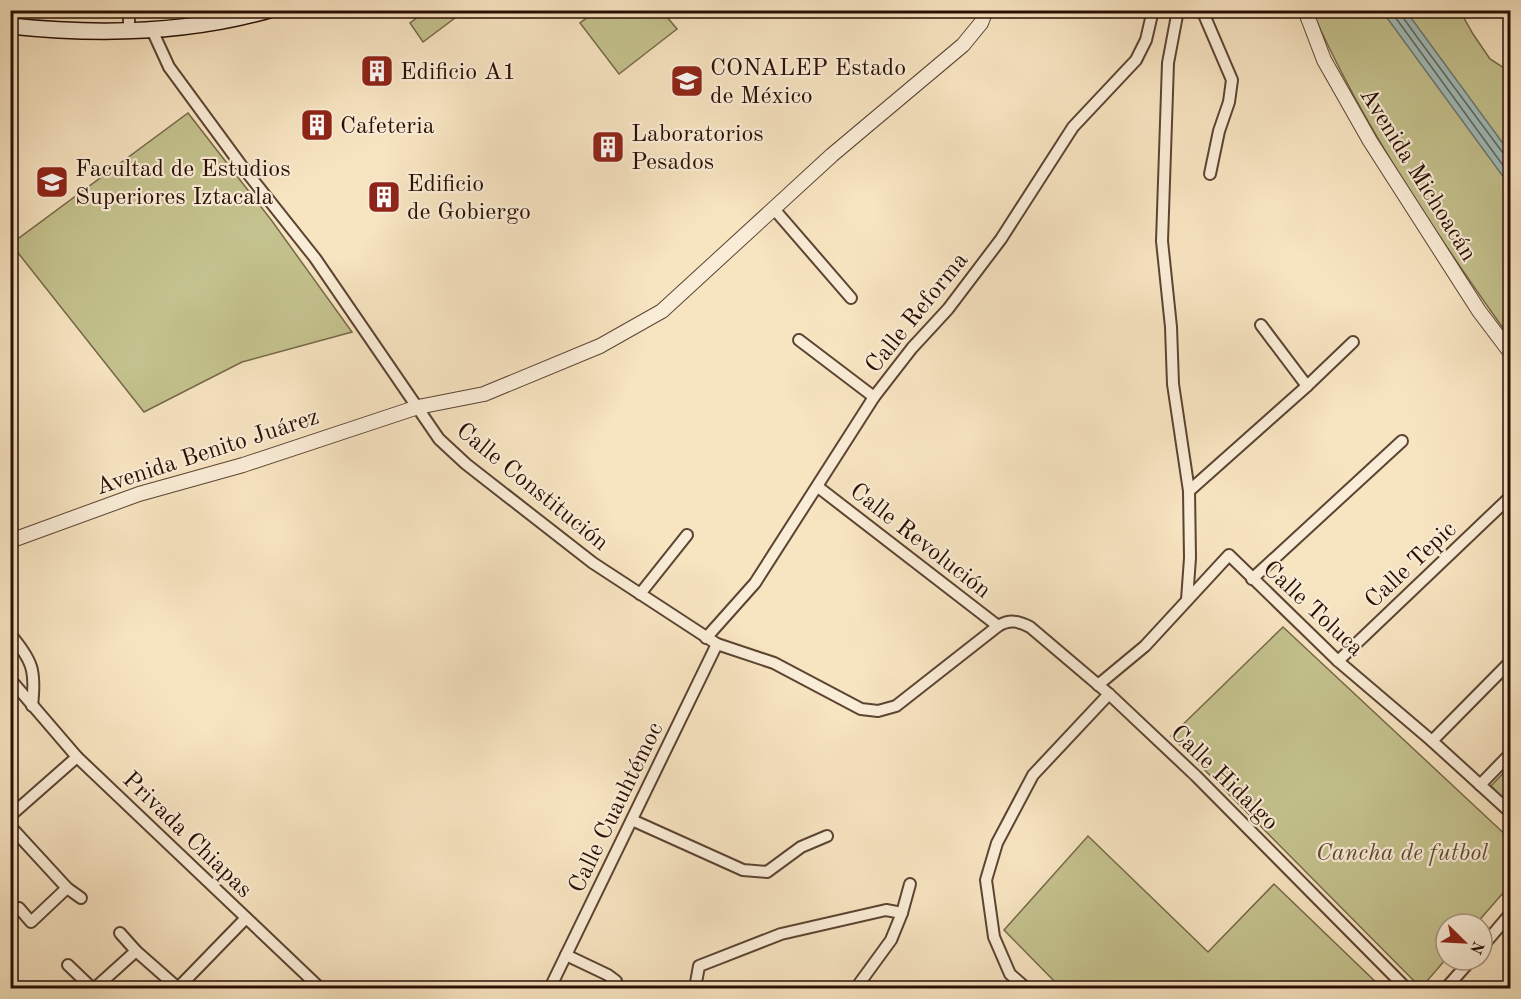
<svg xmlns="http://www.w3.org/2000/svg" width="1521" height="999" font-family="'Old Standard TT',serif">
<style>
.green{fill:#c4c28e;stroke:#766848;stroke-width:1.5}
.water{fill:#9fbdbb;stroke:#707771;stroke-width:1.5}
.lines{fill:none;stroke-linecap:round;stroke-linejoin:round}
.shore{stroke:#64665f;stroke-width:1.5}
.minor-casing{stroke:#5c4432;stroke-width:14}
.tertiary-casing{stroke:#5c4432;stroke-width:16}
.secondary-casing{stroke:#290e03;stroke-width:18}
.minor{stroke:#faedd7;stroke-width:10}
.tertiary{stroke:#faedd7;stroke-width:14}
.secondary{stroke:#faedd7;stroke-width:15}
.labels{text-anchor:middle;stroke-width:4.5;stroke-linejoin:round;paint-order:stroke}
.poi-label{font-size:24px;fill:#290e03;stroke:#faedd7;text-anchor:start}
.street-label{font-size:24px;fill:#290e03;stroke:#faedd7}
.park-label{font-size:24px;font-style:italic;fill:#5f4d34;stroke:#faedd7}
</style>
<rect width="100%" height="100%" fill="#f7e4c1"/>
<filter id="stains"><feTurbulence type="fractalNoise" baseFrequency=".00333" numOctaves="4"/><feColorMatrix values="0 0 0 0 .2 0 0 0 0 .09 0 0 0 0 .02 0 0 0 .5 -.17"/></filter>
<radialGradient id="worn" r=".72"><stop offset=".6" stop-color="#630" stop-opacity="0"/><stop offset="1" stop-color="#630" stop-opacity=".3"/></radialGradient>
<g class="green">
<path d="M426,11H462L463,12L423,42L410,23Z"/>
<path d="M596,11H662L677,29L619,74L580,23Z"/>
<path d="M1312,11H1460L1473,34L1490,59L1507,70L1510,63V338C1436,234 1364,128 1312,11Z"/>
<path d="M188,113L272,221L352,332L242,362L144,412L11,244Z"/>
<path d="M1283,627L1510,839V885L1476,924H1446V959L1421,988L1171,736Z"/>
<path d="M1510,766V805L1491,786Z"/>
<path d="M1088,836L1208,952L1274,884L1382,988H1061L1004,930Z"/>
</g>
<path class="water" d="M1382,11H1406L1510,153V186Z"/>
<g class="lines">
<g class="shore">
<path d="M1390,10L1510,175"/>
<path d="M1401,10L1402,16L1417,37L1503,153L1510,156"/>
</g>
<g class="minor-casing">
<g id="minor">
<path d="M129,10V30"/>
<path d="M1178,10L1168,63L1162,241L1171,327L1173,384L1189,491L1190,558L1187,600"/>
<path d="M1202,10L1232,80L1229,102L1219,131L1210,174"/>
<path d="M152,30L169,67L241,165L315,258L439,439L466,464L593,563L717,644L774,663L861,709L878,711L896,706L998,626C1010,619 1018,621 1030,627L1109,694L1196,776L1406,988"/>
<path d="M774,209L851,298"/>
<path d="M1261,325L1307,386"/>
<path d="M799,340L874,397"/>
<path d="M818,487L998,626"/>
<path d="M1189,491L1307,386L1353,342"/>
<path d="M1252,579L1402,441"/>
<path d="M640,594L687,535"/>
<path d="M10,634C33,661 36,671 32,706"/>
<path d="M706,638L755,583L874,397L912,348L948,309L1001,239L1073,127L1136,60L1146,40L1153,10"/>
<path d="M1338,661L1510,497"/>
<path d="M10,679L77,757L320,988"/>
<path d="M1098,685L1145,646L1229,555L1338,661L1432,741L1510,812"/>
<path d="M1432,741L1510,662"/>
<path d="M1480,785L1510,754"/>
<path d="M10,816L77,757"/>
<path d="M632,820L743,870L767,872L801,847L827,836"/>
<path d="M10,826L67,888L81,898"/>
<path d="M19,908L31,922L67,888"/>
<path d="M120,933L136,951L178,988"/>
<path d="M1482,947L1510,914"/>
<path d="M566,955L608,975L616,981L617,988"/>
<path d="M68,965L92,988"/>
<path d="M95,988L136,951"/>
<path d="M178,988L246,918"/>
<path d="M550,988L717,644"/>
<path d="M695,988L699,966L781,934L886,910L902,913"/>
<path d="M856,988L891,940L902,913L910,884"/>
<path d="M1026,988L1010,974L994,937L986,880L997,843L1033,775L1109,694"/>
<path d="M1446,988L1471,960"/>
</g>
</g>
<g class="tertiary-casing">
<g id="tertiary">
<path d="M1305,10L1324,60L1370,141L1479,311L1510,352"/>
<path d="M10,541L139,494L243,465L418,407L484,394L600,346L662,311L832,155L963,45L981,23L986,10"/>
</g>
</g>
<g class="secondary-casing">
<path id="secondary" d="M10,26C96,35 186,34 269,10"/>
</g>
<use href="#minor" class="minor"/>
<use href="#tertiary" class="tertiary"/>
<use href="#secondary" class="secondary"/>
</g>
<defs>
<g id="building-square" transform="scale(1.725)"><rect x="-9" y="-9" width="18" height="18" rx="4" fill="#8f2418" stroke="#faedd7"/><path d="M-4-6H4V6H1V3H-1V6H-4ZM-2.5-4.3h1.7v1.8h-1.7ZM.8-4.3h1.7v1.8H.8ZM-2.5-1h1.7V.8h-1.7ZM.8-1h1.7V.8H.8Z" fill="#fff"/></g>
<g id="school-square" transform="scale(1.725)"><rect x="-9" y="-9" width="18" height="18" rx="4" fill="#8f2418" stroke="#faedd7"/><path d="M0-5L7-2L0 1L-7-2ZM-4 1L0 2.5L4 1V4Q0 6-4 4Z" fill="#fff"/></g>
<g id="university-square" transform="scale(1.725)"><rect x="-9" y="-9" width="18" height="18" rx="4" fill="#8f2418" stroke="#faedd7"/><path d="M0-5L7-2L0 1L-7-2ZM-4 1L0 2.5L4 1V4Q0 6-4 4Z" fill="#fff"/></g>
</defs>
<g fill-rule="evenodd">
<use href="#building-square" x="377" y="71"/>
<use href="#school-square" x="687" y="81"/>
<use href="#building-square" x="317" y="125"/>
<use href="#building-square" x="608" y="147"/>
<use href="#university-square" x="52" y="182"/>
<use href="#building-square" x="384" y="197"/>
</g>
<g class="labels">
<g class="poi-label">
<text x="710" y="75">CONALEP Estado<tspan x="710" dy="28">de México</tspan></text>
<text x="400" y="79">Edificio A1</text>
<text x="340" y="133">Cafeteria</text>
<text x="631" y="141">Laboratorios<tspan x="631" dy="28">Pesados</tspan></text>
<text x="75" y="176">Facultad de Estudios<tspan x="75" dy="28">Superiores Iztacala</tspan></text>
<text x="407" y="191">Edificio<tspan x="407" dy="28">de Gobiergo</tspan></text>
</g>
<g class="street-label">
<text transform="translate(1419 174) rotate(58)" y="8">Avenida Michoacán</text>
<text transform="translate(916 312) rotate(-51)" y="8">Calle Reforma</text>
<text transform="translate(207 451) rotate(-18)" y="8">Avenida Benito Juárez</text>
<text transform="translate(533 486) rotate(39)" y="8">Calle Constitución</text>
<text transform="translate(921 540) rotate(38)" y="8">Calle Revolución</text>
<text transform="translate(1410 564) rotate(-43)" y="8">Calle Tepic</text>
<text transform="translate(1314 608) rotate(43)" y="8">Calle Toluca</text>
<text transform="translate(1225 777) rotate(44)" y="8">Calle Hidalgo</text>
<text transform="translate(615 807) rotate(-64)" y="8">Calle Cuauhtémoc</text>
<text transform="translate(188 834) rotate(44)" y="8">Privada Chiapas</text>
</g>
<g class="park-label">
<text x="1402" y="860">Cancha de futbol</text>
</g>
</g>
<rect width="1521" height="999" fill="none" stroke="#f7e4c1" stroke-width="36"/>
<rect x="12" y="12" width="1497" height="975" fill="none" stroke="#290e03" stroke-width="3"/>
<rect x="18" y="18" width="1485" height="963" fill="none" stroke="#290e03" stroke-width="1.5"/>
<g transform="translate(1464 942) rotate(114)"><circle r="28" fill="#faedd7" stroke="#a69482" stroke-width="1.5"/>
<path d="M0-4.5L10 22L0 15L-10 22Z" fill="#8f2418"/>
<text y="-9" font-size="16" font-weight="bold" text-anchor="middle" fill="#290e03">N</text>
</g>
<rect width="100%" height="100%" filter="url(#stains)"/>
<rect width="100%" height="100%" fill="url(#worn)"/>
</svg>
